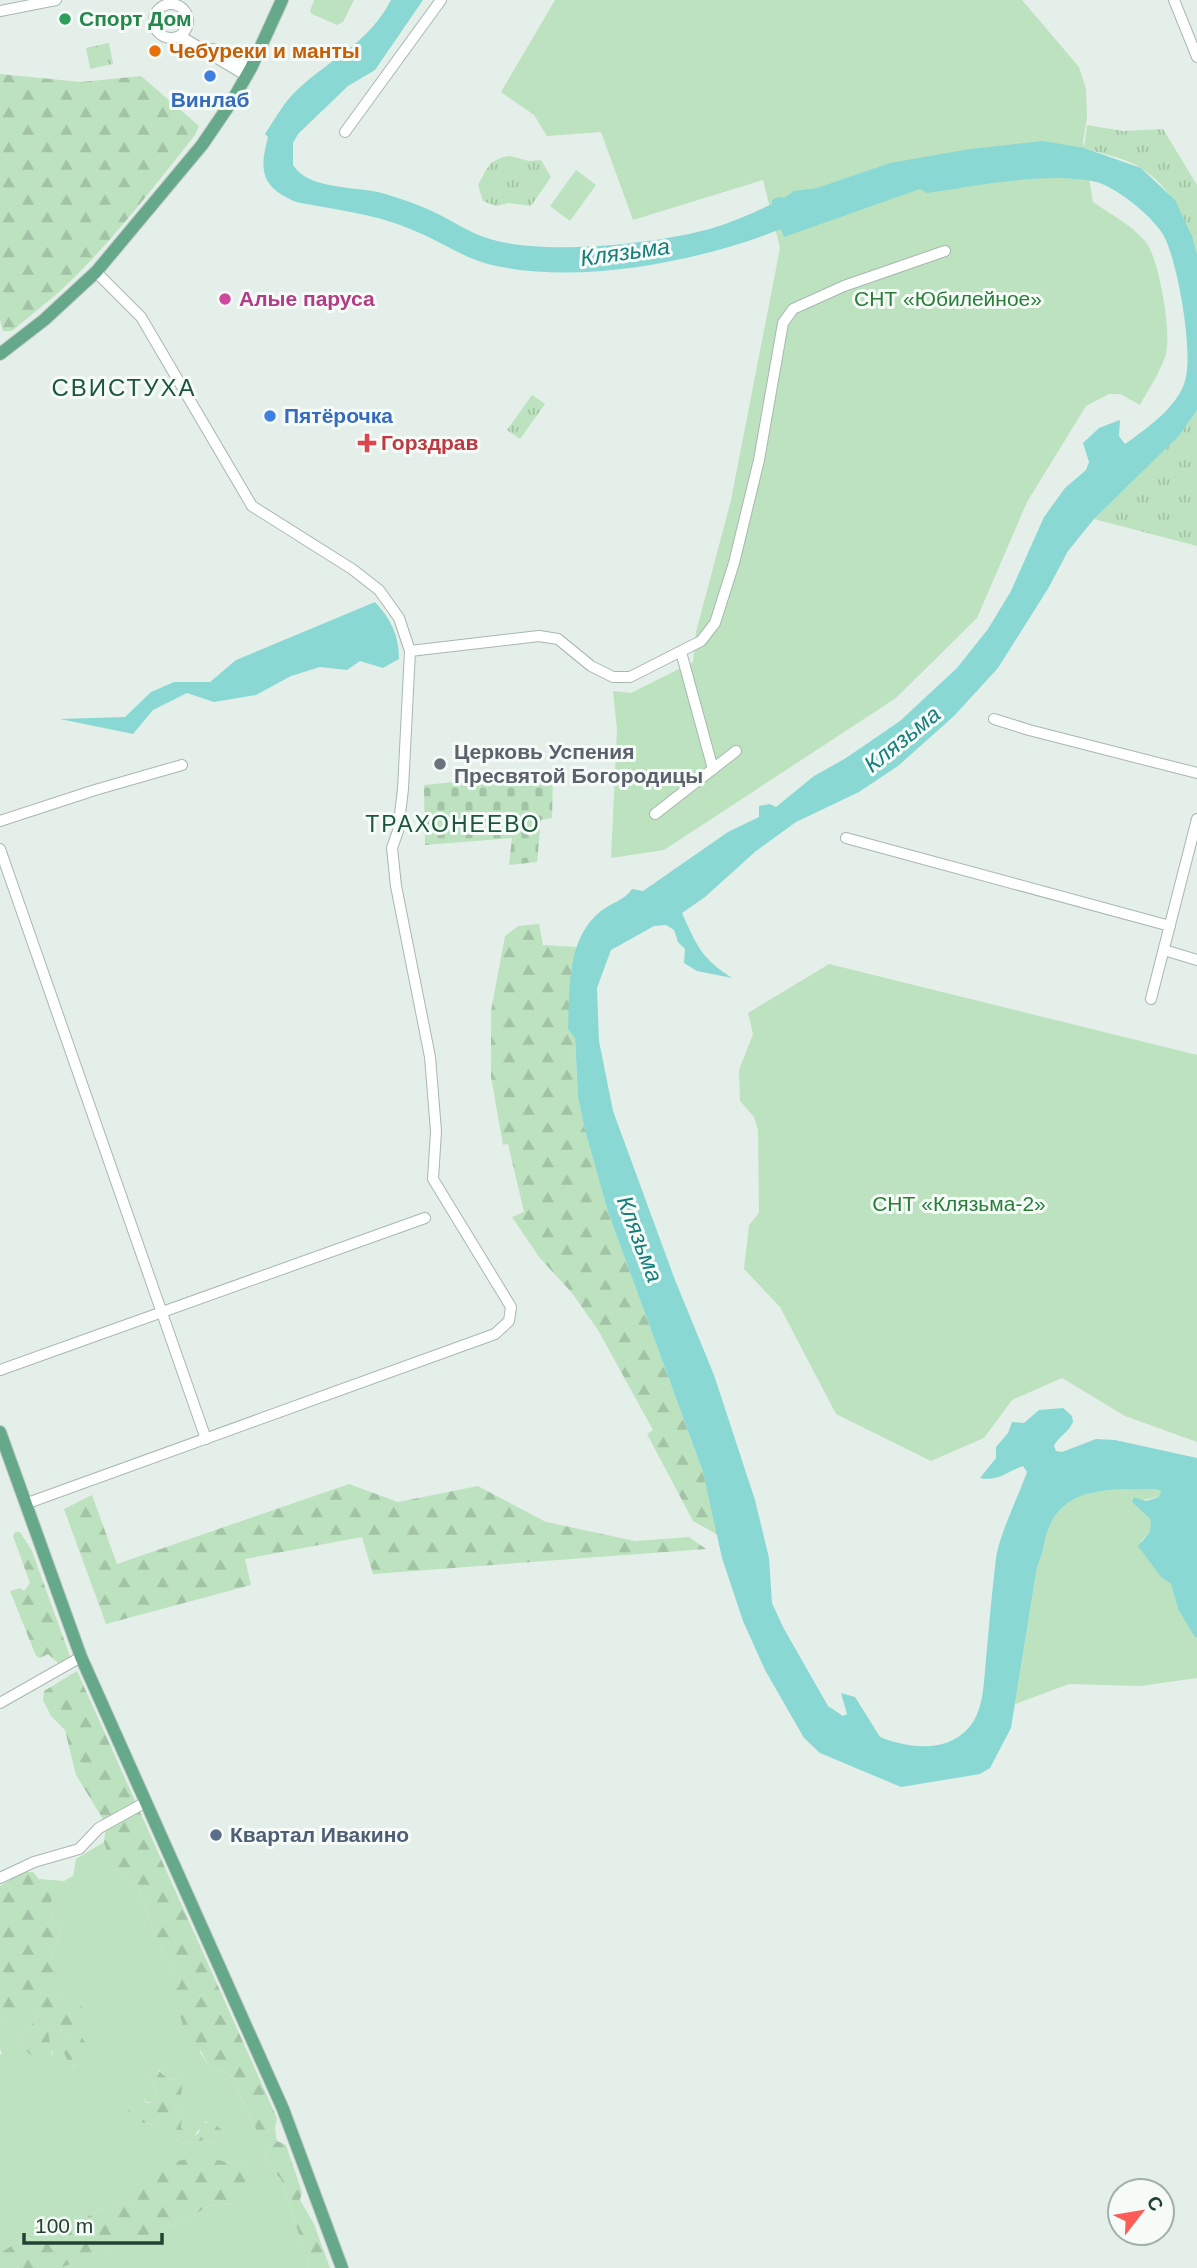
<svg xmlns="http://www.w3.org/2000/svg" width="1197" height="2268" font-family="Helvetica,sans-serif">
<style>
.green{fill:#bde2bf;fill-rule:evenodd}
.forest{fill:url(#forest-firs)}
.cemetery{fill:url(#cemetery-stones)}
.park{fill:url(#park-tufts)}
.water{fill:#89d8d4}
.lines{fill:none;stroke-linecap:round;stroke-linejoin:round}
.minor-casing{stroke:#a7b8af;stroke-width:12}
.major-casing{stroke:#c1cac6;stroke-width:14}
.minor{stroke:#fff;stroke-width:10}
.major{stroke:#66a88a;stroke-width:12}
.leisure-dot{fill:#2e9e5b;stroke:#f6fbf8;stroke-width:2.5}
.food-dot{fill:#e8710a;stroke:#f6fbf8;stroke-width:2.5}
.shop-dot{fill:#3f7fe0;stroke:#f6fbf8;stroke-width:2.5}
.hotel-dot{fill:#d1479c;stroke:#f6fbf8;stroke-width:2.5}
.health-dot{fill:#e0444e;stroke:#f6fbf8;stroke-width:2.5}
.worship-dot{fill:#6b7280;stroke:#f6fbf8;stroke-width:2.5}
.service-dot{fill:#5c6f8a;stroke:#f6fbf8;stroke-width:2.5}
.labels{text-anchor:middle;stroke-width:6;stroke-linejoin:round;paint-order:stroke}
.leisure-label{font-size:21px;font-weight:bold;fill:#27864d;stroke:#f6fbf8;text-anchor:start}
.food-label{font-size:21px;font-weight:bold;fill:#c56008;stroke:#f6fbf8;text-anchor:start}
.shop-label{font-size:21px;font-weight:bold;fill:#366cbe;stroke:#f6fbf8}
.hotel-label{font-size:21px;font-weight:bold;fill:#b23c85;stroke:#f6fbf8;text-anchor:start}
.park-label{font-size:21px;fill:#287e38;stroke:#f6fbf8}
.health-label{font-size:21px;font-weight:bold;fill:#be3a42;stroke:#f6fbf8;text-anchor:start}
.worship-label{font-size:21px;font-weight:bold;fill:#5b616d;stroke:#f6fbf8;text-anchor:start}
.service-label{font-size:21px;font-weight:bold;fill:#4e5e75;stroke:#f6fbf8;text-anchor:start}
.water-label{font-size:23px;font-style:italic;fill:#167f7c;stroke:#f6fbf8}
.neighbourhood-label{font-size:23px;letter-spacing:2px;fill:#1c573d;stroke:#f6fbf8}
.quarter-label{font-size:24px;letter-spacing:2px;fill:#1c573d;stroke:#f6fbf8}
</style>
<defs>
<pattern id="forest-firs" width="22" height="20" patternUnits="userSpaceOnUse" patternTransform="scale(1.75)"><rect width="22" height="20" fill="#bde2bf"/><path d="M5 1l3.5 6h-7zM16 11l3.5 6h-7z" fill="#a2c3a5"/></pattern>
<pattern id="cemetery-stones" width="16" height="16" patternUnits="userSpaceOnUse" patternTransform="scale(1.75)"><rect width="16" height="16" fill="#bde2bf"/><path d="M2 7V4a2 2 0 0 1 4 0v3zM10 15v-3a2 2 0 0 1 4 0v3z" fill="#a2c3a5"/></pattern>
<pattern id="park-tufts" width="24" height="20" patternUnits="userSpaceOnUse" patternTransform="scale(1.75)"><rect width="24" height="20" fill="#bde2bf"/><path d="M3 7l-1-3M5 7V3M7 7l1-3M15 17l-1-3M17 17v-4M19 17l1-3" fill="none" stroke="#a2c3a5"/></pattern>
</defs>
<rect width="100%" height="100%" fill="#e5efe9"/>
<g class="green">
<path d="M314,0H354L343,22L337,25L312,14L310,11Z"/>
<path d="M555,0H1022L1079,67L1086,89L1087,118L1083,141L1093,202C1111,214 1131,225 1145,241C1159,256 1173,338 1165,357C1159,374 1148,390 1140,405L1120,394H1109L1086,406L1027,502L977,618L896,698L664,850L611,858L617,730L613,691L631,693L693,662L696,632L731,500L780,248L763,180L633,220L601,132L547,136L534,115L501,92Z"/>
<path d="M576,170L596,185L570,221L550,206Z"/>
<path d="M829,964L1197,1055V1442L1125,1416L1062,1378L1012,1400L984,1438L931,1461L836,1414L780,1307L744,1269L749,1225L759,1213L758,1130L754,1117L740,1101L739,1070L753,1034L748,1013Z"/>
<path d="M1156,1489L1162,1491L1159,1497L1132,1502L1151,1520L1150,1532L1141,1541L1161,1577L1171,1584L1178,1609L1194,1636L1197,1638V1678L1140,1686L1069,1684L1015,1704L1037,1567C1044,1553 1044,1535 1052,1521C1072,1484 1121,1490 1156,1489Z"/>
<path d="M104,1842L115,1869L139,1886L153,1930L168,1963L180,1978L176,2010C181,2017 182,2023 186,2030C193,2043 203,2055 210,2069L229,2073L259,2135L275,2128L277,2141L264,2157L268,2166L281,2179L310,2268H59L187,2220L208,2206L234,2204L245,2167L211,2158H192L133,2201L99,2210L42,2243L26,2237L0,2253V2055L2,2053L0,2049V2021L25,2003L34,2008L39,2016L20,2038L23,2048L53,2055L47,2036L49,2027L58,2024L66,2042L73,2068L76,2059V2016L84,2010L53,1997L51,1958L60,1930L50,1913L51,1895L39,1879L64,1881L73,1876L76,1859ZM159,2070L169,2079L179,2080L175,2106L182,2119L181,2128L194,2136L205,2121L214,2126L216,2143L205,2140L182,2144L175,2137L146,2122L144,2099L147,2102L157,2103L158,2093L148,2075Z"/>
</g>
<g class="forest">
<path d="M0,74L81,82L141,76L199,126L195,135C152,189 109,246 58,293C43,306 27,318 12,331H3L0,320Z"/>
<path d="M539,924L543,945L577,947L571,969L578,1097L585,1130L608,1212L703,1472L718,1535L693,1521L647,1434L653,1430L598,1330L572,1293L539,1257L512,1217L524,1212L508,1144L503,1145L491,1077V1011L505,936L518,926Z"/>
<path d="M349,1484L398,1502L478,1486L546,1522L635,1541L689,1537L706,1549L373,1574L362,1537L245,1559L251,1585L106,1624L64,1509L92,1495L117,1564Z"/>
<path d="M15,1532H20L32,1551L70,1656L68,1661L59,1664L48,1654L40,1658L36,1656L10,1591L20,1588L24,1591L30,1583L13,1536Z"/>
<path d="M77,1671L277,2118L275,2128L259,2135L229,2073L210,2069L201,2051C189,2051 184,2047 180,2036C186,2023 181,2020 176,2009C173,2004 172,1997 171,1991L179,1987L180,1978L168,1963L153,1930L139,1886L115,1869L110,1861L104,1842L106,1824L76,1775L65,1730L51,1716L43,1700L44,1691Z"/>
<path d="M23,1872H33L52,1895L50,1913L60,1930L51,1958L66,1971L54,1987L53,1997L63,2001L72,1997L85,2010L76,2016V2027L90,2051L85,2058L76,2060L72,2069L63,2051L66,2042L58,2024L49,2027C47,2040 54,2051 51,2064L42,2065L23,2048L20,2038L39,2016L34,2008L25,2004L0,2021V1886Z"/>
<path d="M155,2068L169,2079L179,2080C185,2089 180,2099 175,2106L182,2119L181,2128L194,2136L199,2133L200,2123C209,2120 220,2127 226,2134L220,2142L216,2143L205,2140L182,2144L175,2137L161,2134C154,2124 149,2121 137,2123L129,2117C127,2107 132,2102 140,2097L147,2103L157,2102L158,2093L148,2075Z"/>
<path d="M277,2141L286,2145L302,2192L300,2200L314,2224L330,2268H310L281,2179L268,2166L264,2157Z"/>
<path d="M192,2158H211L245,2167L248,2177L234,2204L208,2206L187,2220L60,2268H0V2253L26,2237L42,2243L99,2210L133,2201L135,2180L159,2165Z"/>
</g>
<path class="cemetery" d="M532,770L553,776L552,818L541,820L537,862L509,865L512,838L425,845L424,785L504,777V773Z"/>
<g class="park">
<path d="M109,43L113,64L90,69L86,48Z"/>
<path d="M1087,125L1123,131L1163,129L1197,185V254C1187,220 1172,188 1141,168C1126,158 1102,154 1084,148Z"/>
<path d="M510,156L529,161L541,160L551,177L531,206L509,203L496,206L483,201L478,185C488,167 489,159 510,156Z"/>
<path d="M532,395L545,404L520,439L507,430Z"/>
<path d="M1197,410V546L1094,519L1179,436Z"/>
</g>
<g class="water">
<path d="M391,0H423L375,70L348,86L298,134L293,143V165C308,190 356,186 382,193C402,199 423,206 442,216C457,224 473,234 490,239C545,256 657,244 713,228C733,222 753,213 772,204V200L778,197L784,198L794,191L817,188L890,163L970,149L1043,141L1084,148L1141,168L1175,200L1192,236L1197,254V410L1179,436L1094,519L1068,551L1049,587L998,668L954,716L898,766L859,792L796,822L756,851L705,897L682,913C697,946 701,958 732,978L697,971L684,963L685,949L678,942L674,930L666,925L654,926L611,950L597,988L599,1041L613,1111L675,1280L714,1375L755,1500L769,1558L772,1603L783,1627L828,1706L843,1716L847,1714L841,1693L855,1697L880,1737C910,1749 952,1754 973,1722C984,1705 984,1679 986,1659C989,1626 992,1591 996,1558C1000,1533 1018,1497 1027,1472L1023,1466C1008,1471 997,1482 980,1478L996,1458V1447L1008,1433L1012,1422L1024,1423L1039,1410L1063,1408L1072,1416L1073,1422C1068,1433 1058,1437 1054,1446L1056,1451L1062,1452L1096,1439L1115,1440L1197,1458V1638L1194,1636L1178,1609L1171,1584L1161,1577L1138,1546L1150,1532L1151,1520L1132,1502L1134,1497L1146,1501L1159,1497L1161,1491L1156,1489C1121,1490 1072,1484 1052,1521C1044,1535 1044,1553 1037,1567L1011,1728L990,1768L980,1774L901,1787L820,1753L804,1738L765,1670L743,1621L722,1558L703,1472L608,1212L585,1130L578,1097L575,1038L568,1029C570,988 566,939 601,911C612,902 624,901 632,889L643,891L728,832L759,817V806L770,804L776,807L814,776L846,758L900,721L957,668L988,629L1011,591L1044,517L1065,488L1086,470L1089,462L1083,443L1099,428L1120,420L1119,436L1125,444C1146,429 1175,409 1184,384C1195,357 1178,265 1165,238C1156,219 1117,187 1096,182C1051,171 974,186 927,193L920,189L784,237L781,229C698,262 576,286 488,264C462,257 440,241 415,231C378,214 336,210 296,202C261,187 259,171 268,137L265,134C275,119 284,102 297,90C331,58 368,44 391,0Z"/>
<path d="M375,602C391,619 399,636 399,659L383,668L360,661L347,670L320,667L291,676L256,695L214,702L187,693L153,710L133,734L60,719L125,717L151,692L174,682H210L236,660Z"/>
</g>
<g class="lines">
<g class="minor-casing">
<g id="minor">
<path d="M1174,0L1197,57"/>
<circle cx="171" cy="21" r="17"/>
<path d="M0,11L56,0"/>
<path d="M180,36L247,76"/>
<path d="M213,49L251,68"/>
<path d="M345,132L441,0"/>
<path d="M410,651L539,636L558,639L591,666L613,677H630L701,641L715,623L734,563L759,460L783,323L793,309L844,286L945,251"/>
<path d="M681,652L713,769"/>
<path d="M994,719L1029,730L1197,773"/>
<path d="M655,814L736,751"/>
<path d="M0,821L95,790L182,765"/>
<path d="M846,838L1170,926"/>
<path d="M0,849L206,1439"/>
<path d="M1164,950L1197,960"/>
<path d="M1151,999L1197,819"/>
<path d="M0,1370L425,1218"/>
<path d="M25,1504L495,1334L509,1321L511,1307L433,1179L436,1131L430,1057L396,886L392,848L398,831L403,789L410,651L399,618L379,590L352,569L252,506L141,317L96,272"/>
<path d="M0,1703L81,1657"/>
<path d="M0,1878L34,1862L79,1849L99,1828L146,1802"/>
</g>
</g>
<g class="major-casing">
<g id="major">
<path d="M0,354L44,320L96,272L202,145L232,101L251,68L282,0"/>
<path d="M0,1432L81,1657L283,2109L342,2268"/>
</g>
</g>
<use href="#minor" class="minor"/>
<use href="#major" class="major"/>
</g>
<circle class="leisure-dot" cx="65" cy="19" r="7"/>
<circle class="food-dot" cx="155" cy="51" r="7"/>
<g class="shop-dot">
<circle cx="210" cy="76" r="7"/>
<circle cx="270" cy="416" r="7"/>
</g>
<circle class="hotel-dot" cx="225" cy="299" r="7"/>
<path class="health-dot" d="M363.5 432.5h7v7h7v7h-7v7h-7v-7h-7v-7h7z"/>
<circle class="worship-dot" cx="440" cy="764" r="7"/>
<circle class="service-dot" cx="216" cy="1835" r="7"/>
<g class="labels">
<g class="leisure-label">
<text x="79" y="26">Спорт Дом</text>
</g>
<g class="food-label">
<text x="169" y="58">Чебуреки и манты</text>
</g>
<g class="shop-label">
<text x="210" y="107">Винлаб</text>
<text x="284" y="423" text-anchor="start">Пятёрочка</text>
</g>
<g class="hotel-label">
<text x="239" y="306">Алые паруса</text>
</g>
<g class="park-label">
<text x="948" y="306">СНТ «Юбилейное»</text>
<text x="959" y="1211">СНТ «Клязьма-2»</text>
</g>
<g class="health-label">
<text x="381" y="450">Горздрав</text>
</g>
<g class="worship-label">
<text x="454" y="759">Церковь Успения<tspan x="454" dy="24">Пресвятой Богородицы</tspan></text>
</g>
<g class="service-label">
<text x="230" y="1842">Квартал Ивакино</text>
</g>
<g class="water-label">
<text transform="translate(625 252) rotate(-8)" y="8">Клязьма</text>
<text transform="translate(902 739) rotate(-39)" y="8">Клязьма</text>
<text transform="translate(640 1239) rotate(69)" y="8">Клязьма</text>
</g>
<g class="neighbourhood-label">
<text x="453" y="832">ТРАХОНЕЕВО</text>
</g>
<g class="quarter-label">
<text x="124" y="396">СВИСТУХА</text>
</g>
</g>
<g transform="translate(1141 2212) rotate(59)"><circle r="33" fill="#f6fbf8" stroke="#a1b1aa" stroke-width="2"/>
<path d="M0-5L12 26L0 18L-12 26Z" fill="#fc5d56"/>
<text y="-10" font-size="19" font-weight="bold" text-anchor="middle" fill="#224334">С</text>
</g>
<path d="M24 2233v10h138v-10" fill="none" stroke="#224334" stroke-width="3.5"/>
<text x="35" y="2233" font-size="21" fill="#224334" stroke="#f6fbf8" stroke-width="5" paint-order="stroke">100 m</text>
</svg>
